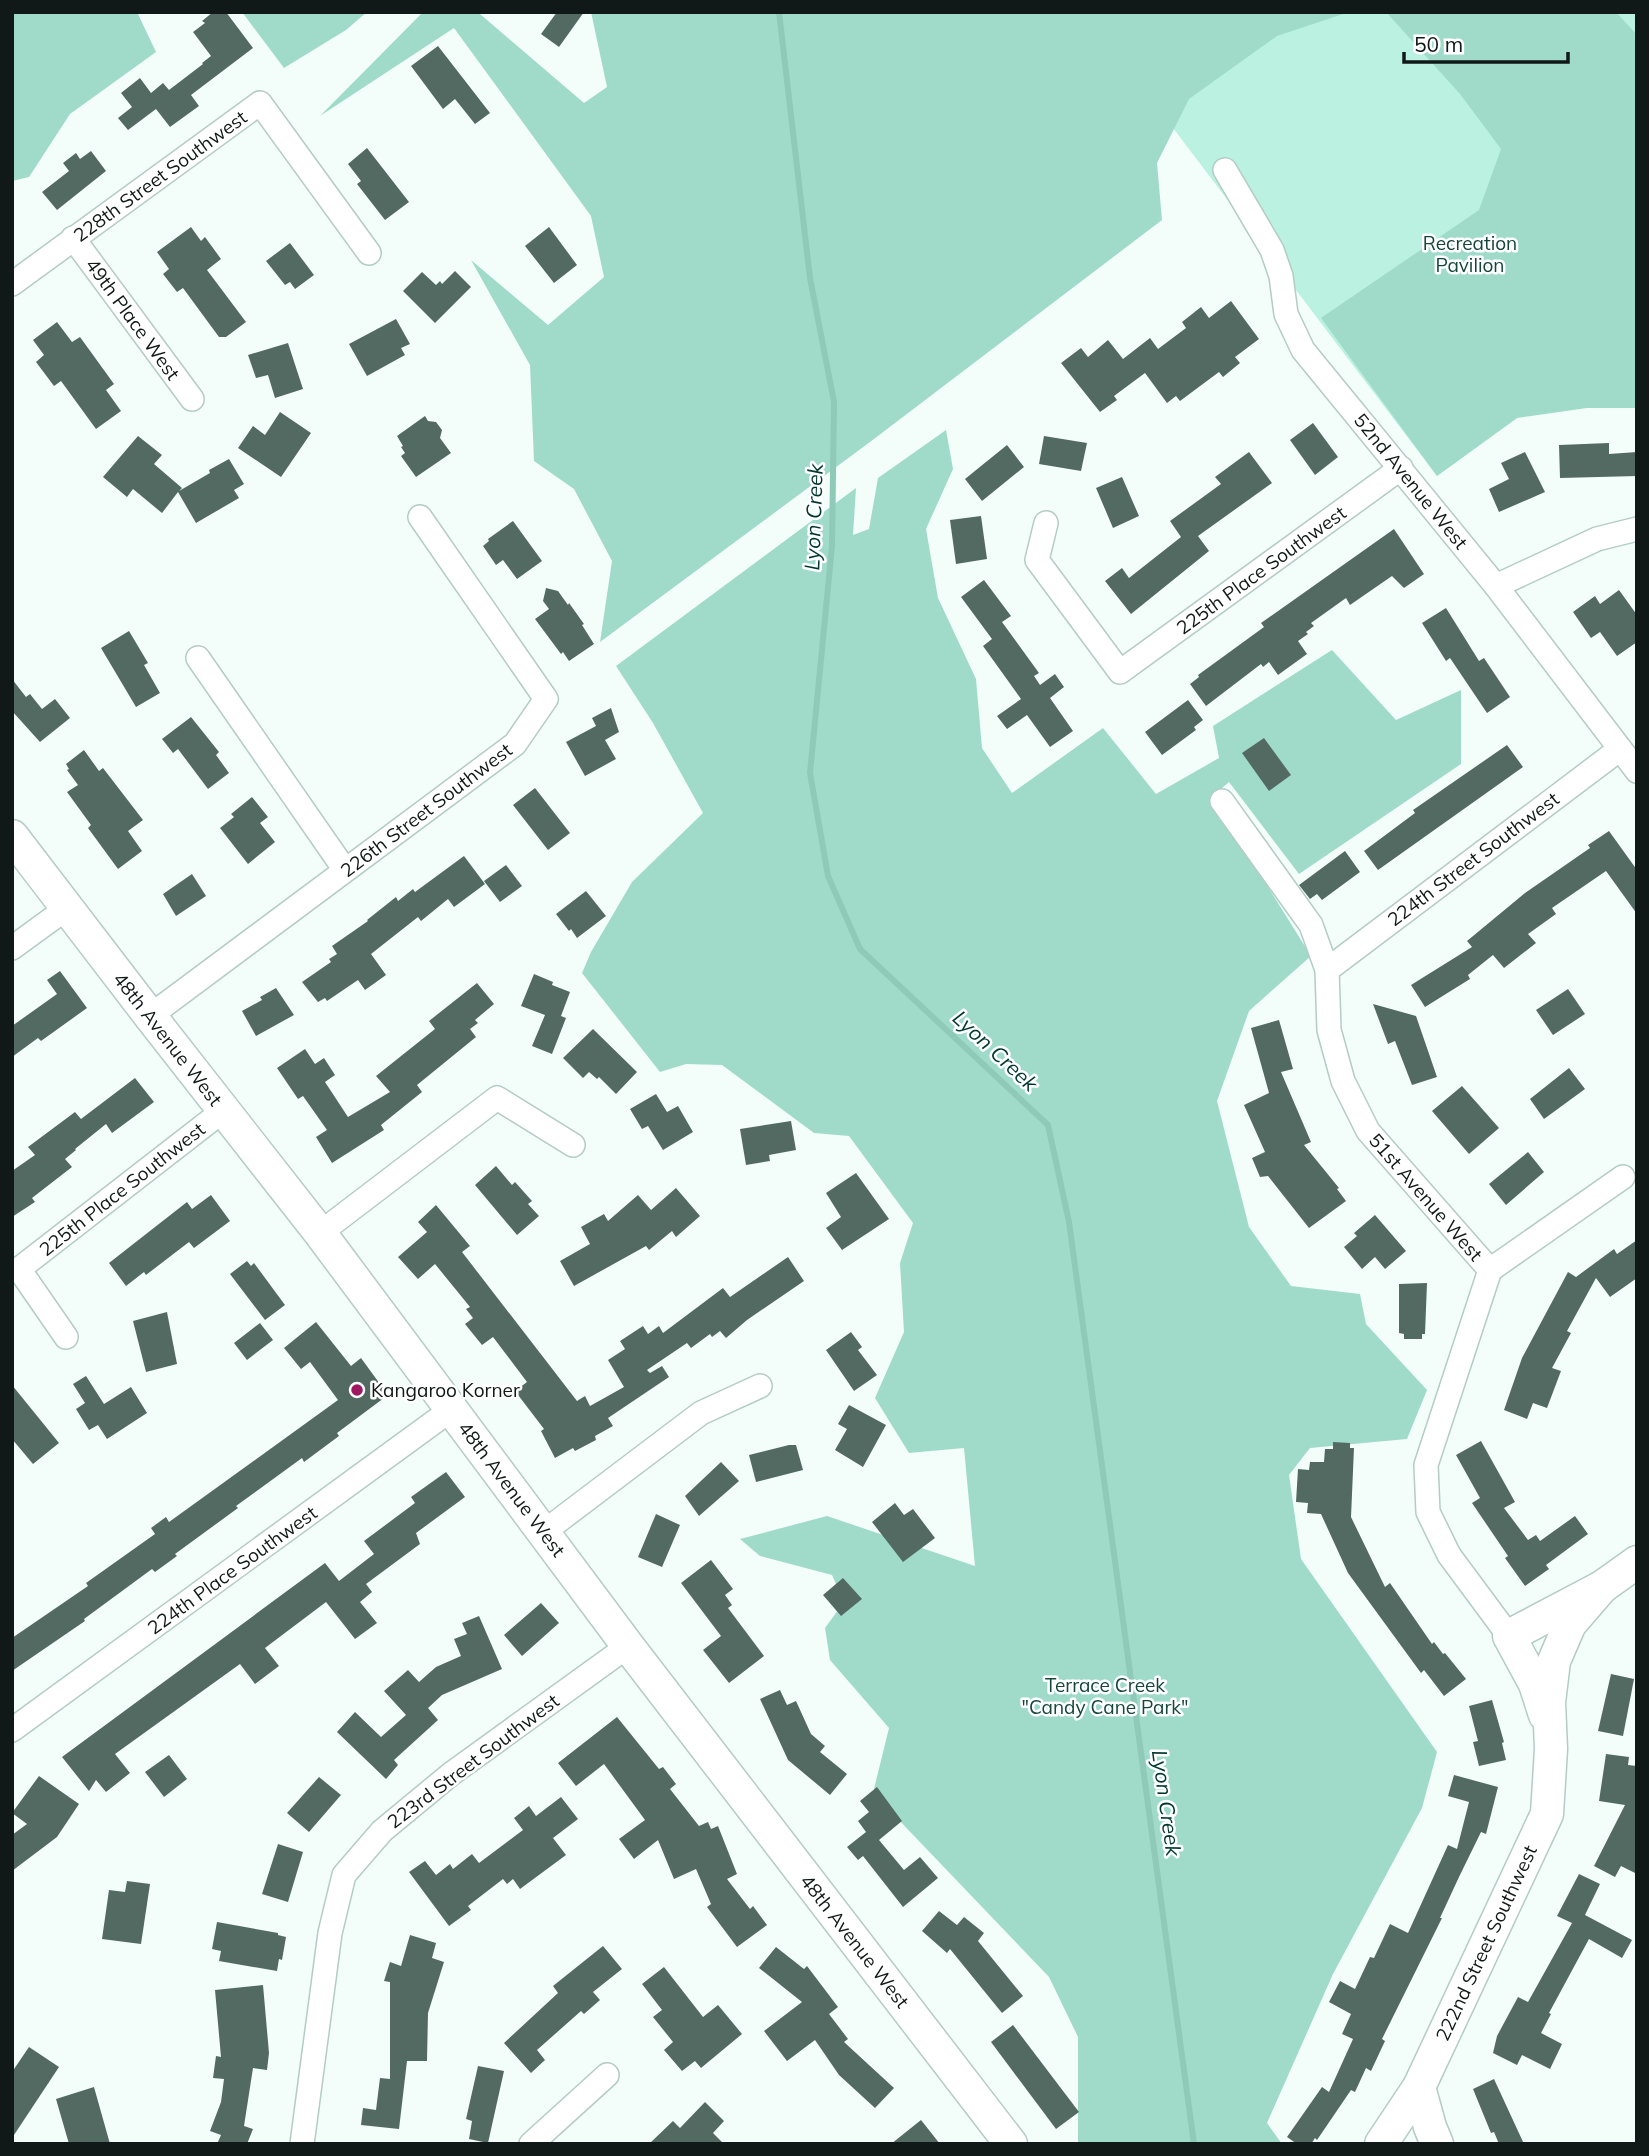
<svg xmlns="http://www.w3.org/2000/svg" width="1649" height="2156" font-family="Mulish,sans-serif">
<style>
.green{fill:#baf1e1}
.forest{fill:#a0dbc9}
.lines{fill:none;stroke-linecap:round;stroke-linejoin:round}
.stream{stroke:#8fc9b8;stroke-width:6}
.building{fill:#536a63}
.street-casing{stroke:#b3ccc4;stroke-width:26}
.secondary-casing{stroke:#b3ccc4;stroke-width:35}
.street{stroke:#fff;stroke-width:23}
.secondary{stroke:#fff;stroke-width:32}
.poi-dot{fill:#a11862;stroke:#fff;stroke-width:2.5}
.labels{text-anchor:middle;stroke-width:5;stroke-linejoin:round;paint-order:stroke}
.street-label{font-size:19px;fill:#101917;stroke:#fff}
.park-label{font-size:19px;fill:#14463a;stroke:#fff}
.poi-label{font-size:19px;fill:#101917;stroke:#fff;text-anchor:start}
.water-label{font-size:21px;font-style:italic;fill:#01382d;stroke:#fff}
</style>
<rect width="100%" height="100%" fill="#f3fefa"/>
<path class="green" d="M1085,12H1637V331L1437,476Z"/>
<g class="forest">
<path d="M12,12H137L156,52L70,114L29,177L12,181Z"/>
<path d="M242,12H367L346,30L284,68Z"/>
<path d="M423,12L480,14L584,103L607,87L591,12H1349L1277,36L1189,99L1157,163L1162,220L870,442L600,642L612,561L574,489L534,461L530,365L471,260L548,325L604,277L591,216L454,28L320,116Z"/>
<path d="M1386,12H1616L1637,35V408H1587L1517,418L1437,476L1321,318L1479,210L1501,149L1460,94Z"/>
<path d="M946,430L953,469L926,529L938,598L976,679L982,748L1012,793L1103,728L1156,794L1219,758L1213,726L1332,650L1396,720L1461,690V764L1299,874L1229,782L1212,797L1311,956L1249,1011L1217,1101L1249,1227L1291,1286L1360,1294L1366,1324L1427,1390L1407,1439L1310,1448L1289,1475L1301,1559L1437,1752L1422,1808L1333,1974L1267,2123L1282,2144H1078V2037L1049,1977L873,1793L889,1728L830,1660L825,1628L844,1602L832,1575L760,1556L740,1539L827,1516L975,1566L964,1448L909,1453L875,1398L904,1332L900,1263L913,1223L849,1136L814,1133L722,1065L686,1064L660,1072L582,973L591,952L632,882L703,813L653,723L616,666L856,488L853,535L869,529L878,478Z"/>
</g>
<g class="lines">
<path class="stream" d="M779,12L810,278L834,402L832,546L810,773L828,876L860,949L1048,1125L1069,1222L1194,2144"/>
</g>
<g class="building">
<path d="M213,12H226L253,48L191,95L199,106L170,127L156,109L128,130L118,118L132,107L121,93L140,78L151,93L163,83L169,90L203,64L202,63L211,56L193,32L205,23L202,21Z"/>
<path d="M557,12H584L559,47L541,34Z"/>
<path d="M438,46L490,113L475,124L455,99L443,109L411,66Z"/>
<path d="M367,148L409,202L385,220L357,184L361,181L348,164Z"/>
<path d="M91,151L106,171L57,210L42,192L69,171L63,163L76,153L80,159Z"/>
<path d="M191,227L201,241L205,237L221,259L207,270L246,322L226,337H219L183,288L177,292L163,274L169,269L157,252Z"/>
<path d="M549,227L577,265L554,283L525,246Z"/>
<path d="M290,243L314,275L295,289L290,282L285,285L266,261Z"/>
<path d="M455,271L471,287L435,323L403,291L422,272L436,285L440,281L442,284Z"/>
<path d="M1231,301L1259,339L1235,357L1240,363L1223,377L1219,372L1180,401L1176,396L1167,403L1145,373L1114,396L1117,400L1100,412L1061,363L1081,348L1088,357L1108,340L1123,359L1150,338L1158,349L1186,328L1182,322L1201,307L1209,318Z"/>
<path d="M396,319L410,344L401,348L405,355L367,376L349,344Z"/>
<path d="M57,322L72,342L80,337L114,384L106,390L121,411L96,429L61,381L54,386L36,362L44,355L33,340Z"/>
<path d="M288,343L303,389L275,398L268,375L256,378L248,355Z"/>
<path d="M280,412L311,433L281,477L238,448L253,426L265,435Z"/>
<path d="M425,416L428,421L436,422L442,430L440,438L451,453L416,477L401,456L405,453L401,447L403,446L397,436Z"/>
<path d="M1313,423L1338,457L1315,475L1290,440Z"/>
<path d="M138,436L162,455L154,464L182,488L179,491L210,473L209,470L229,459L244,484L234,490L239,498L196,523L178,492L162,513L133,489L127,497L103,477Z"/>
<path d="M1044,436L1087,443L1081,471L1039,464Z"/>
<path d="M1609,443V454L1637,452V476L1560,478L1559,445Z"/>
<path d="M1007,445L1024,467L982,501L965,479Z"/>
<path d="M1249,452L1272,483L1198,536L1209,551L1131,614L1105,581L1122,568L1129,578L1181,537L1170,521L1221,484L1215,477Z"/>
<path d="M1525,452L1545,492L1499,512L1489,489L1509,479L1501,463Z"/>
<path d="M1122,477L1139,516L1113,528L1096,488Z"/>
<path d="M981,516L987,559L956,564L950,520Z"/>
<path d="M513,521L542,561L517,579L503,560L496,565L483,546L489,541L488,539Z"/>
<path d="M1394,529L1424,574L1404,588L1392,576L1350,605L1346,598L1311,623L1314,626L1306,632L1308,634L1298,641L1307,654L1278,675L1269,662L1263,667L1261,664L1206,706L1190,684L1199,677L1198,675L1264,627L1261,623Z"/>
<path d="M984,580L1011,616L1002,622L1039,673L1034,676L1040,685L1055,674L1064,687L1050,698L1073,731L1050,747L1027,715L1007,729L997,716L1021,699L983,646L992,639L961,597Z"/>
<path d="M546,588L558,591L568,605L569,603L584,624L582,625L594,644L569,661L563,652L561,654L535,619L549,609L543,601Z"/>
<path d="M1619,590L1637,615V642L1617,656L1600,632L1591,638L1573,612L1595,596L1600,604Z"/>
<path d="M1446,608L1479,661L1484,658L1510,697L1487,713L1450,658L1446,661L1422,623Z"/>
<path d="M129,631L148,663L144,665L160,693L136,707L101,648Z"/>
<path d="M12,679L26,697L30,694L42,709L55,699L70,718L40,742L12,711Z"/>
<path d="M1188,700L1203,720L1194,727L1196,730L1162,755L1145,732Z"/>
<path d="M611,708L619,732L605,740L616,759L585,776L566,742L596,726L592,718Z"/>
<path d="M191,717L219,752L216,755L229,773L208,789L178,749L173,753L162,739Z"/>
<path d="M1264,738L1291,775L1269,791L1242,753Z"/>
<path d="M1507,745L1523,767L1378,870L1364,851L1415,813L1413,810Z"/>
<path d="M84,750L99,771L103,768L143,820L128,831L142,851L118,869L88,828L91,825L67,792L78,785L67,770L69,769L66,764Z"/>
<path d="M535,788L570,833L548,850L513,805Z"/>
<path d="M252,797L268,817L260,823L275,842L248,864L220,828L234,817L231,814Z"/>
<path d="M1609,831L1637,870V914L1606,871L1552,908L1556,914L1528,934L1536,943L1504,968L1493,955L1468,975L1470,979L1425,1007L1411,985L1472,947L1467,941L1525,893L1590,848L1588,845Z"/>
<path d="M1345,851L1360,872L1322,900L1317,894L1310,899L1299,885Z"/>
<path d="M464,856L485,884L454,907L448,899L421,921L418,917L371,954L386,975L365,990L358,980L327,1001L325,998L318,1002L302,982L331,962L329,959L337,954L332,946L368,921L367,920L396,897L398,901L413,889L415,892Z"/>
<path d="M506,865L522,886L500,902L484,881Z"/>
<path d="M192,874L206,896L176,916L163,894Z"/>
<path d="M586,891L606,916L577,938L571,929L569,931L556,914Z"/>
<path d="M60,971L87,1008L41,1041L38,1038L12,1057V1026L57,994L47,980Z"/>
<path d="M534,974L553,982L552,985L570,992L561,1016L566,1018L552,1054L532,1046L545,1015L521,1006Z"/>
<path d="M477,983L494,1004L475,1020L478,1023L470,1029L476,1037L417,1085L422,1092L381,1125L384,1130L332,1163L316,1137L327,1130L303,1096L298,1099L277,1068L305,1049L315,1064L324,1058L335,1075L325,1082L348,1117L390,1092L376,1076L435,1029L429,1021Z"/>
<path d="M276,988L294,1015L256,1036L242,1011L262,1000L260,997Z"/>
<path d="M1568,989L1585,1014L1553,1035L1536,1010Z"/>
<path d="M1373,1004L1416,1016L1437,1077L1412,1085L1395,1041L1388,1044Z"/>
<path d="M1279,1020L1293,1069L1281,1072L1311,1142L1304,1145L1339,1188L1337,1189L1346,1201L1309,1228L1268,1176L1260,1177L1252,1158L1265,1152L1244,1105L1269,1093L1251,1028Z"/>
<path d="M593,1029L637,1072L616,1094L599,1077L597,1079L589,1072L583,1078L563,1058Z"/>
<path d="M1569,1068L1585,1089L1544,1119L1530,1099Z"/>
<path d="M135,1078L154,1102L112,1133L106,1124L75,1149L76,1150L65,1159L72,1167L32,1198L35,1202L12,1217V1171L35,1155L28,1147L75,1112L81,1119Z"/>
<path d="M1462,1086L1499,1128L1469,1154L1432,1111Z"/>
<path d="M656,1094L667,1112L678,1106L693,1132L663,1150L648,1126L642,1129L630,1109Z"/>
<path d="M791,1121L796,1150L769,1155L770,1161L746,1165L740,1129Z"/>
<path d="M1528,1152L1544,1172L1506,1205L1489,1184Z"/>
<path d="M496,1166L512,1185L515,1182L532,1201L528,1204L539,1216L517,1235L475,1185Z"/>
<path d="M856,1173L889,1219L842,1250L826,1228L841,1217L826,1193Z"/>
<path d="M676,1188L700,1216L676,1237L672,1231L649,1250L646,1246L574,1286L560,1261L590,1244L581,1227L604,1214L608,1221L638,1195L651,1210Z"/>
<path d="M211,1195L230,1221L194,1248L189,1242L146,1275L144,1272L126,1286L109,1263L187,1202L192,1209Z"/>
<path d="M436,1205L470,1246L462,1252L577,1401L585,1396L590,1406L624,1387L608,1360L625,1349L620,1341L643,1326L648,1334L659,1326L663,1333L723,1288L730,1297L788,1257L804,1281L747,1320L726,1338L720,1331L712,1337L710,1334L691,1348L687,1343L647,1370L650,1373L662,1366L669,1377L608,1418L613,1426L595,1436L596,1440L575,1451L573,1448L555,1458L541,1431L544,1429L515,1391L527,1382L493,1337L482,1345L465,1324L473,1318L466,1309L470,1307L435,1264L418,1279L398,1257L427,1232L418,1222Z"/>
<path d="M1375,1215L1406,1251L1385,1269L1375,1257L1362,1269L1344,1247L1357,1236L1354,1233Z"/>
<path d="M1637,1240V1278L1610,1297L1596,1278L1567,1331L1571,1333L1552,1368L1561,1371L1547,1408L1533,1403L1527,1419L1504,1410L1522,1358L1568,1272L1576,1277L1614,1249L1617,1254Z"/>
<path d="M247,1261L251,1266L254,1263L285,1305L265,1320L230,1274Z"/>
<path d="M1427,1283L1425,1334H1422V1339H1404V1334L1399,1333V1284Z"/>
<path d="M167,1312L177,1364L146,1372L133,1321Z"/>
<path d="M316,1322L351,1366L361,1358L388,1395L337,1433L339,1436L304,1462L302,1458L236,1506L238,1508L175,1554L177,1556L155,1572L152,1569L84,1619L85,1621L12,1671V1638L88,1586L86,1583L155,1534L151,1528L166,1517L169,1522L338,1400L310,1362L301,1369L284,1348Z"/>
<path d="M260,1323L273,1340L247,1360L234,1343Z"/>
<path d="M851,1332L862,1347L858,1350L877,1375L854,1391L826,1350Z"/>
<path d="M86,1376L104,1404L131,1387L147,1413L107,1439L98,1425L89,1430L76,1409L85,1403L73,1384Z"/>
<path d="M12,1385L59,1443L33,1464L12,1439Z"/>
<path d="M849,1405L886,1425L863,1467L835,1450L847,1429L838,1424Z"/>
<path d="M1481,1441L1515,1502L1504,1508L1528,1540L1536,1535L1540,1541L1575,1516L1588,1534L1546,1565L1549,1569L1525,1586L1505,1558L1508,1556L1472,1503L1480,1498L1456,1455Z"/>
<path d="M1333,1442L1350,1443V1448H1354L1351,1517L1385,1587L1390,1583L1432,1644L1434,1642L1443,1654L1445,1653L1466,1679L1444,1696L1424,1670L1421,1673L1348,1573L1321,1514L1307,1513L1308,1503L1296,1502L1298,1469L1309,1470L1310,1462H1324L1325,1449H1333Z"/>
<path d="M789,1445H796L803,1470L756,1482L749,1455Z"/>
<path d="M721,1462L739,1481L699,1516L685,1496Z"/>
<path d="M446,1472L465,1497L416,1533L420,1544L366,1584L372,1592L360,1602L377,1623L355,1639L326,1602L265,1648L279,1666L255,1684L240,1664L115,1754L130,1773L106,1792L96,1780L89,1791L62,1757L325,1563L339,1581L374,1554L364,1541L415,1503L411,1497Z"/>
<path d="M895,1503L904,1515L913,1509L935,1538L903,1562L872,1522Z"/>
<path d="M656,1514L680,1525L662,1567L638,1557Z"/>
<path d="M711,1560L733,1589L725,1595L732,1605L728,1608L764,1656L729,1683L703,1650L721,1636L681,1583Z"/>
<path d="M843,1578L862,1599L841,1616L823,1595Z"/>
<path d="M541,1603L559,1623L522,1656L504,1635Z"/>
<path d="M479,1616L502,1669L442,1695L428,1708L438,1720L394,1760L398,1765L386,1779L337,1732L355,1712L381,1737L406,1715L384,1691L408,1670L419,1682L436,1667L461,1656L454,1639L467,1634L462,1623Z"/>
<path d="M1611,1674L1634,1679L1623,1736L1598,1731Z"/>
<path d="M780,1690L787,1705L796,1701L811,1734L825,1746L820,1752L847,1774L830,1795L788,1760L760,1699Z"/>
<path d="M1492,1700L1504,1742L1502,1743L1506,1760L1479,1766L1473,1742L1478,1741L1469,1706Z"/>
<path d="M617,1717L659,1769L663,1767L676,1784L670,1789L699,1826L708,1822L711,1829L718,1826L737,1874L727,1879L750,1909L753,1906L767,1925L737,1947L707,1907L711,1904L696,1869L674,1879L658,1840L634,1859L619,1839L645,1820L604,1764L576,1786L558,1763Z"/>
<path d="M1606,1754L1629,1757L1628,1765L1637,1766V1874L1621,1866L1615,1877L1594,1866L1625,1805L1599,1801Z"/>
<path d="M169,1755L187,1779L164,1797L145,1772Z"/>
<path d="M1454,1775L1498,1787L1486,1834L1481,1832L1459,1877L1440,1918H1442L1382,2039L1385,2041L1371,2071L1366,2068L1355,2092L1351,2090L1317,2140L1315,2138L1311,2144H1297L1287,2137L1322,2087L1329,2092L1353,2039L1342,2034L1351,2014L1329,2002L1340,1981L1355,1989L1370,1957L1374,1958L1390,1924L1408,1933L1448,1845L1457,1849L1469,1802L1448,1796Z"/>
<path d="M39,1776L79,1804L57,1837L12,1871V1835L27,1824L12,1813Z"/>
<path d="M319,1777L341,1795L309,1832L287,1813Z"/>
<path d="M877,1787L902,1821L879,1840L904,1870L920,1857L938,1878L903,1907L863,1856L858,1860L847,1847L866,1832L858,1821L869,1812L860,1801Z"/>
<path d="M561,1797L578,1819L553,1838L566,1855L520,1889L513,1879L507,1884L503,1879L468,1906L471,1910L449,1926L409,1872L425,1861L436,1875L450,1864L453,1869L472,1854L479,1863L523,1830L514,1818L529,1806L536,1816Z"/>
<path d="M278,1844L303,1852L288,1902L262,1894Z"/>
<path d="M1579,1874L1600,1884L1585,1915L1632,1940L1622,1958L1589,1939L1549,2013L1551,2014L1541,2033L1562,2044L1550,2069L1522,2055L1517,2065L1493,2053L1497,2036L1518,1997L1528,2002L1572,1923L1557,1916Z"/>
<path d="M127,1881L150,1884L141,1944L102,1939L109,1890L125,1892Z"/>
<path d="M939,1911L957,1925L964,1917L984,1933L978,1941L1023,1996L1002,2013L950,1949L947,1953L922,1931Z"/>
<path d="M217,1922L278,1933V1935L286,1937L282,1960L279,1959L277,1971L219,1961L221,1951L212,1949Z"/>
<path d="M410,1935L436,1943L432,1958L444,1962L428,2013L427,2061H407L399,2129L361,2125L363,2108L376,2110L380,2078L390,2079V1982L384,1981L390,1962L401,1966Z"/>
<path d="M603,1946L622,1969L593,1992L600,2000L584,2014L581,2011L537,2050L545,2060L531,2073L504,2043L558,1993L553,1986Z"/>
<path d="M776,1947L804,1969L807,1966L838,2007L829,2014L848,2039L844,2042L894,2088L875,2108L839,2075L815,2040L787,2061L764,2031L802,2002L759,1968Z"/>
<path d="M664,1967L703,2017L718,2005L742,2034L701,2068L695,2061L682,2071L664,2050L673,2042L653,2017L662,2010L642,1984Z"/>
<path d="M263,1985L269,2053L267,2070L253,2068L244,2126L253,2129L247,2144H217L221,2135L210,2131L221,2102L224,2079L213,2078L216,2056L221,2057L215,1990Z"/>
<path d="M1013,2025L1079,2112L1056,2129L991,2042Z"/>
<path d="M29,2047L59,2067L12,2138V2072Z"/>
<path d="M478,2066L504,2071L488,2143L469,2139L472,2121L466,2119Z"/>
<path d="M1494,2079L1524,2144H1499L1494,2132L1491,2133L1473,2089Z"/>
<path d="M94,2087L110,2144H69L56,2099Z"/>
<path d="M705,2102L724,2121L713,2133L724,2144H649L673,2121L680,2128Z"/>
<path d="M921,2120L940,2144H891Z"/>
</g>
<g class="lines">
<g class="street-casing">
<g id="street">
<path d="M1225,170L1272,250L1281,276L1286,314L1303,350L1496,586L1637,771"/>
<path d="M73,238L192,399"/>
<path d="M12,284L260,103L369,253"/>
<path d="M1046,523L1037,560L1120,672L1401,468"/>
<path d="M1496,586L1597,539L1637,529"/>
<path d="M198,658L345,870"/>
<path d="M1222,801L1311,925L1327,970L1329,1030L1343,1081L1368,1131L1490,1270L1426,1465L1428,1512L1449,1555L1509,1636"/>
<path d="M12,948L67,908"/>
<path d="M1327,970L1620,749"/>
<path d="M150,1016L515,744L546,699L420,517"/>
<path d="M320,1233L497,1098L573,1145"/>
<path d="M1490,1270L1623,1177"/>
<path d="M66,1337L19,1269L224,1110"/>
<path d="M545,1531L701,1413L760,1386"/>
<path d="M12,1730L452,1409"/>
<path d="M302,2144L330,1933L344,1875L382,1831L451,1774L628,1646"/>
<path d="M531,2144L607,2075"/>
</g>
</g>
<g class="secondary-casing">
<g id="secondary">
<path d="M12,836L150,1016L320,1233L628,1646L1011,2144"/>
<path d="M1545,1715L1535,1684L1509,1636L1602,1587L1637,1562"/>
<path d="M1419,2087L1430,2127L1437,2144"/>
<path d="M1381,2144L1419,2087L1547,1814L1551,1749L1549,1702L1554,1661L1570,1624L1602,1587"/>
</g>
</g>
<use href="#street" class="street"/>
<use href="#secondary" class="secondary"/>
</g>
<circle class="poi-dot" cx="357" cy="1390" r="7"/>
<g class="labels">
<g class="street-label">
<text transform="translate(160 176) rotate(-36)" y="7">228th Street Southwest</text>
<text transform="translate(133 319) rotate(54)" y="7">49th Place West</text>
<text transform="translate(1411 481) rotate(51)" y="7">52nd Avenue West</text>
<text transform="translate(1261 570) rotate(-36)" y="7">225th Place Southwest</text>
<text transform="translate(426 810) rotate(-37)" y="7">226th Street Southwest</text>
<text transform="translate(1473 859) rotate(-37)" y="7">224th Street Southwest</text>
<text transform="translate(168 1039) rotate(52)" y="7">48th Avenue West</text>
<text transform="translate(122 1189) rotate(-38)" y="7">225th Place Southwest</text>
<text transform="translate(1426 1197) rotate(49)" y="7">51st Avenue West</text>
<text transform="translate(512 1489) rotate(53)" y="7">48th Avenue West</text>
<text transform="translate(232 1570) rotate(-36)" y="7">224th Place Southwest</text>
<text transform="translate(473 1761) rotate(-37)" y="7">223rd Street Southwest</text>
<text transform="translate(855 1941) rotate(52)" y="7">48th Avenue West</text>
<text transform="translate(1486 1943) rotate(-65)" y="7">222nd Street Southwest</text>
</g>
<g class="park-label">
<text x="1470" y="250">Recreation<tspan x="1470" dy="22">Pavilion</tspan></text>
<text x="1105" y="1692">Terrace Creek<tspan x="1105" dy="22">"Candy Cane Park"</tspan></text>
</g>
<g class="poi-label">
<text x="371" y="1397">Kangaroo Korner</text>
</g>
<g class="water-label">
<text transform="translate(814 517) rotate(-88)" y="7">Lyon Creek</text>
<text transform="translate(995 1051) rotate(43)" y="7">Lyon Creek</text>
<text transform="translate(1166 1803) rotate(82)" y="7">Lyon Creek</text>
</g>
</g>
<rect width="1649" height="2156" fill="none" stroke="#101917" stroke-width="28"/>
<path d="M1404 52v10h164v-10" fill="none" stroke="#101917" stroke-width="3.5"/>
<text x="1414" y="52" font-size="21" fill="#101917" stroke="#ffffff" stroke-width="5" paint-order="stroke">50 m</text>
</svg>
